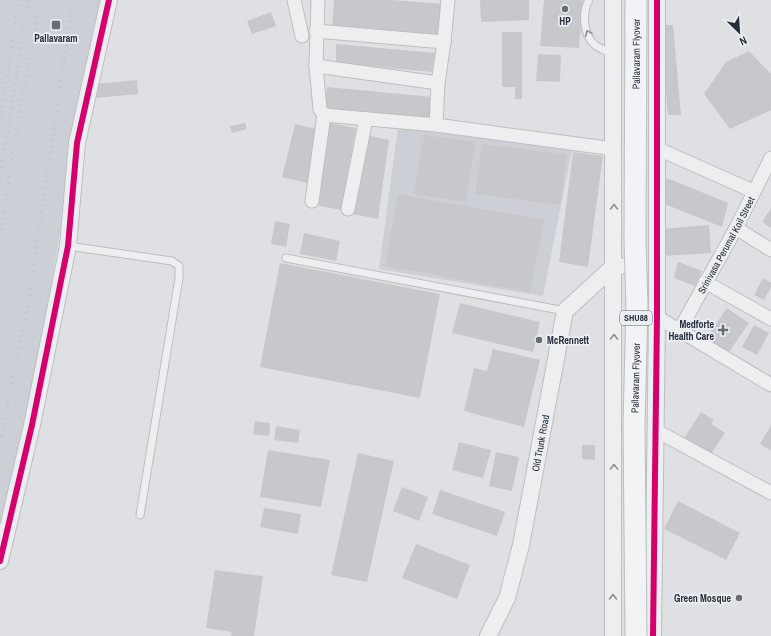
<svg xmlns="http://www.w3.org/2000/svg" width="771" height="636" font-family="'Archivo Narrow',sans-serif">
<style>
.built{fill:#ccd0d6}
.building{fill:#c6c8cb}
.lines{fill:none;stroke-linecap:round;stroke-linejoin:round}
.service-casing{stroke:#bcbec1;stroke-width:9}
.minor-casing{stroke:#bcbec1;stroke-width:15}
.tertiary-casing{stroke:#bcbec1;stroke-width:18}
.service{stroke:#edeef0;stroke-width:7}
.minor{stroke:#edeef0;stroke-width:13}
.tertiary{stroke:#edeef0;stroke-width:16}
.rail{stroke:#c6c8cb;stroke-width:3;stroke-dasharray:2 4;stroke-linecap:butt}
.primary-bridge-casing{stroke:#bbbdc1;stroke-width:23;stroke-linecap:butt}
.primary-bridge{stroke:#f2f3f4;stroke-width:21}
.cycleway-casing{stroke:#ebeff3;stroke-width:8}
.cycleway{stroke:#d6006c;stroke-width:6}
.oneway{stroke:#8a8e95}
.poi-dot{fill:#666d75;stroke:#ebeff3;stroke-width:1.5}
.labels{text-anchor:middle;stroke-width:3.5;stroke-linejoin:round;paint-order:stroke}
.shield{fill:#ebeff3;stroke:#616972;stroke-width:1}
.shield-label{font-size:9px;font-weight:bold;fill:#262f3a}
.poi-label{font-size:10px;font-weight:bold;fill:#262f3a;stroke:#ebeff3}
.street-label{font-size:10px;fill:#262f3a;stroke:#ebeff3}
</style>
<rect width="100%" height="100%" fill="#dee0e3"/>
<g class="built">
<path d="M0,0H100L26,430L0,535Z"/>
<path d="M398,127L572,150L543,296L379,269Z"/>
</g>
<g class="building">
<path d="M334,0H392L444,4L442,36L332,28Z"/>
<path d="M480,0H529V20L481,22Z"/>
<path d="M544,0H583L579,48L540,46Z"/>
<path d="M271,12L276,26L252,34L247,21Z"/>
<path d="M660,25H673L681,115H668Z"/>
<path d="M502,32H522V99H515V87H502Z"/>
<path d="M336,44L435,53L432,72L336,63Z"/>
<path d="M749,51L771,74V110L730,129L704,94L726,62Z"/>
<path d="M538,54L561,55L560,82L536,81Z"/>
<path d="M137,80L138,94L95,98L94,84Z"/>
<path d="M327,87L433,97L431,119L325,110Z"/>
<path d="M245,123L247,129L232,133L230,126Z"/>
<path d="M330,123L356,128L341,210L316,205Z"/>
<path d="M295,124L320,130L307,183L282,177Z"/>
<path d="M367,135L389,140L378,219L353,214Z"/>
<path d="M424,135L475,142L466,202L414,194Z"/>
<path d="M482,144L567,155L560,205L475,194Z"/>
<path d="M573,152L603,156L588,267L559,262Z"/>
<path d="M667,178L728,203L722,227L657,201Z"/>
<path d="M398,194L544,220L530,292L385,266Z"/>
<path d="M771,208V228L762,222Z"/>
<path d="M275,221L290,224L286,247L271,244Z"/>
<path d="M709,225L711,253L663,256L661,229Z"/>
<path d="M304,233L340,241L336,261L300,254Z"/>
<path d="M678,262L702,271L695,286L674,278Z"/>
<path d="M280,263L440,294L420,398L260,367Z"/>
<path d="M763,278L771,283V287L764,300L754,295Z"/>
<path d="M460,303L540,322L533,352L452,333Z"/>
<path d="M727,308L749,323L727,355L705,340Z"/>
<path d="M754,325L769,333L757,355L742,347Z"/>
<path d="M493,349L540,360L524,427L464,411L474,368L487,371Z"/>
<path d="M701,412L714,420L711,424L725,433L709,457L683,440Z"/>
<path d="M255,421L270,423L269,436L253,434Z"/>
<path d="M771,425V451L760,444Z"/>
<path d="M276,426L300,430L298,443L274,440Z"/>
<path d="M459,442L491,450L483,478L452,470Z"/>
<path d="M582,445H595V460L582,459Z"/>
<path d="M268,450L330,460L321,507L260,497Z"/>
<path d="M496,452L519,457L512,491L489,486Z"/>
<path d="M358,453L394,461L367,582L331,575Z"/>
<path d="M402,487L428,497L419,521L393,511Z"/>
<path d="M440,490L505,512L497,536L432,514Z"/>
<path d="M678,501L740,533L726,560L664,529Z"/>
<path d="M264,508L301,514L298,534L260,527Z"/>
<path d="M416,544L470,565L457,599L402,578Z"/>
<path d="M215,570L263,576L254,636H231L232,632L206,628Z"/>
</g>
<g class="lines">
<g class="service-casing">
<g id="service">
<path d="M589,0C582,12 583,34 594,44C599,49 608,51 614,55"/>
<path d="M68,246L172,261L179,266V278L140,515"/>
<path d="M286,258L565,311"/>
</g>
</g>
<g class="minor-casing">
<g id="minor">
<path d="M294,0L302,36"/>
<path d="M318,0L316,66L438,83"/>
<path d="M316,31L444,42L438,83L436,125"/>
<path d="M444,42L448,0"/>
<path d="M324,115L436,125L614,149"/>
<path d="M656,148L753,191"/>
<path d="M312,201L324,115L320,109L316,66"/>
<path d="M348,209L366,119"/>
<path d="M736,228L771,250"/>
<path d="M705,282L771,319"/>
<path d="M657,317L771,385"/>
<path id="s1" d="M679,331L736,228L771,158"/>
<path d="M655,430L771,493"/>
</g>
</g>
<g class="tertiary-casing">
<g id="tertiary">
<path d="M0,561L32,425L68,246L77,143L109,0"/>
<path id="s2" d="M488,636L507,598L521,545L565,311L614,266H621"/>
<path d="M613,636V0"/>
<path d="M653,636L657,317V0"/>
</g>
</g>
<use href="#service" class="service"/>
<use href="#minor" class="minor"/>
<use href="#tertiary" class="tertiary"/>
<g class="rail">
<path d="M0,119L19,0"/>
<path d="M0,180L28,0"/>
<path d="M0,237L17,125L41,0"/>
<path d="M0,443L28,303L73,0"/>
</g>
<g class="primary-bridge-casing">
<g id="primary-bridge">
<path id="s3" d="M636,636L634,424L637,306L635,240L636,0"/>
</g>
</g>
<use href="#primary-bridge" class="primary-bridge"/>
<g class="cycleway-casing">
<g id="cycleway">
<path d="M0,561L32,425L68,246L77,143L109,0"/>
<path d="M653,636L657,317V0"/>
</g>
</g>
<use href="#cycleway" class="cycleway"/>
</g>
<defs><path id="oneway-chevron" d="M-2-3.5L2.5 0L-2 3.5" fill="none" stroke-width="1.6" stroke-linecap="round" stroke-linejoin="round"/></defs>
<g class="oneway">
<use href="#oneway-chevron" transform="translate(588 33) rotate(-114)"/>
<use href="#oneway-chevron" transform="translate(614 207) rotate(-90)"/>
<use href="#oneway-chevron" transform="translate(614 337) rotate(-90)"/>
<use href="#oneway-chevron" transform="translate(614 467) rotate(-90)"/>
<use href="#oneway-chevron" transform="translate(613 597) rotate(-90)"/>
</g>
<g class="poi-dot">
<circle cx="565" cy="9" r="4"/>
<rect x="51" y="20" width="10" height="10" rx="2"/>
<path d="M721 324h4v4h4v4h-4v4h-4v-4h-4v-4h4z"/>
<circle cx="539" cy="340" r="4"/>
<circle cx="739" cy="598" r="4"/>
</g>
<g class="labels">
<rect class="shield" x="620" y="311" width="32" height="14" rx="3"/>
<g class="shield-label">
<text x="636" y="321">SHU88</text>
</g>
<g class="poi-label">
<text x="565" y="25">HP</text>
<text x="56" y="42">Pallavaram</text>
<text x="714" y="328" text-anchor="end">Medforte<tspan x="714" dy="12">Health Care</tspan></text>
<text x="547" y="344" text-anchor="start">McRennett</text>
<text x="731" y="602" text-anchor="end">Green Mosque</text>
</g>
<g class="street-label">
<text dy="4" stroke="none"><textPath href="#s3" startOffset="582">Pallavaram Flyover</textPath></text>
<text dy="4" stroke="none"><textPath href="#s1" startOffset="98">Srinivasa Perumal Koil Street</textPath></text>
<text dy="4" stroke="none"><textPath href="#s3" startOffset="258">Pallavaram Flyover</textPath></text>
<text dy="4" stroke="none"><textPath href="#s2" startOffset="201">Old Trunk Road</textPath></text>
</g>
</g>
<g transform="translate(739 32) rotate(155)" stroke="#ebeff3" stroke-width="3" paint-order="stroke">
<path d="M0-3L7 15L0 10L-7 15Z" fill="#262f3a"/>
<text y="-6" font-size="11" font-weight="bold" text-anchor="middle" fill="#262f3a">N</text>
</g>
</svg>
